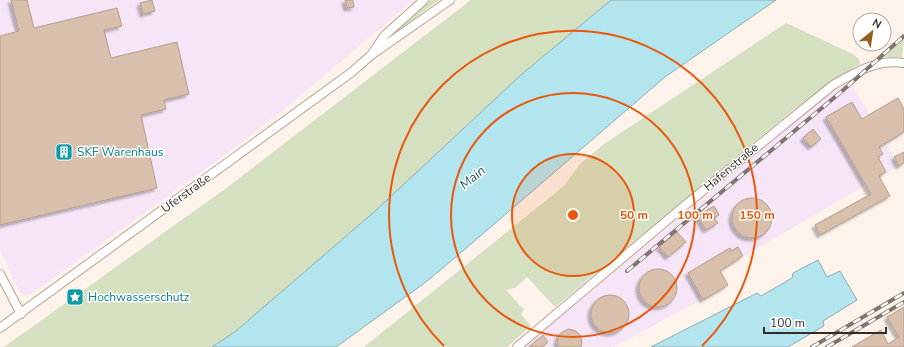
<svg xmlns="http://www.w3.org/2000/svg" width="904" height="347" font-family="'Nunito Sans',sans-serif">
<style>
.industrial{fill:#f5e5f7}
.green{fill:#d5e0c1}
.water{fill:#b3e5ee;stroke:#8daeb2}
.building{fill:#d8c0ad;stroke:#b59d8b;filter:url(#shadow)}
.lines{fill:none;stroke-linecap:round;stroke-linejoin:round}
.minor-casing{stroke:#baa290;stroke-width:10}
.minor{stroke:#fff;stroke-width:8}
.rail-casing{stroke:#80766f;stroke-width:4}
.rail{stroke:#fff;stroke-width:2.5;stroke-dasharray:8;stroke-linecap:butt}
.ring{fill:none;stroke:#e8590c;stroke-width:2}
.labels{text-anchor:middle;stroke-width:3;stroke-linejoin:round;paint-order:stroke}
.culture-label{font-size:12px;fill:#0d838f;stroke:#fff;text-anchor:start}
.street-label{font-size:12px;fill:#352c25;stroke:#fff}
.water-label{font-size:13px;font-style:italic;fill:#185c66;stroke:#fff}
.centre{fill:#e8590c;stroke:#fff;stroke-width:2}
.ring-label{font-size:12px;text-anchor:middle;font-weight:bold;fill:#e8590c;stroke:#fff;stroke-width:3;stroke-linejoin:round;paint-order:stroke}
</style>
<defs>
<filter id="shadow"><feDropShadow dx="-3" dy="3" stdDeviation="1" flood-color="#0004"/></filter>
</defs>
<rect width="100%" height="100%" fill="#fdf3eb"/>
<g class="industrial">
<path d="M0,0H414L282,111L229,152L27,297L20,293L0,250Z"/>
<path d="M853,86L899,166L720,270L728,285L614,347H525L788,127L837,89L842,94Z"/>
</g>
<g class="green">
<path d="M430,0H439L386,40V39Z"/>
<path d="M471,0H611L522,74L374,212L236,331L212,347H4L225,189Z"/>
<path d="M786,23L853,54L859,59L860,64L834,79L792,111L555,307L527,277L515,288L506,290L524,310L521,314L531,326L507,347H364L564,186L580,164L604,144Z"/>
<path d="M904,39L902,57H884Z"/>
</g>
<g class="water">
<path d="M611,0H776L665,77L457,256L426,282L336,347H212L236,331L374,212L522,74Z"/>
<path d="M818,260L827,277L840,271L857,300L823,321L824,326L788,347H651L757,293L761,296L792,278L793,273Z"/>
</g>
<g class="building">
<path d="M11,0H27L34,28L117,8L122,26L104,30L111,58L177,42L189,94L164,100L166,109L141,115L157,188L0,225V36L19,31Z"/>
<path d="M152,0L155,11L143,14L140,3Z"/>
<path d="M345,0H353L354,7L347,8Z"/>
<path d="M898,98L904,109V132L879,147L883,154L878,157L886,172L879,176L890,196L820,235L815,225L871,194L826,117L852,102L862,119Z"/>
<path d="M813,129L821,139L811,147L803,138Z"/>
<path d="M904,152V163L899,166L894,157Z"/>
<circle cx="752" cy="218" r="20"/>
<path d="M714,206L719,215L714,218L718,223L706,230L697,216Z"/>
<path d="M677,232L686,242L668,257L659,247Z"/>
<path d="M738,247L743,256L720,271L728,285L703,300L688,273L730,248L731,251Z"/>
<circle cx="658" cy="288" r="19"/>
<circle cx="610" cy="314" r="19"/>
<path d="M904,307V347H852L881,330L888,344L899,337L887,317Z"/>
<path d="M569,329L576,331L580,335L582,342L581,347H558L557,342L559,335L564,331Z"/>
<path d="M543,335L548,342L542,347H529Z"/>
</g>
<g class="lines">
<g class="minor-casing">
<g id="minor">
<path d="M372,54L384,36L424,0"/>
<path d="M0,274L21,314"/>
<path d="M0,328L352,72L370,56L450,0"/>
<path d="M517,347L683,207L833,85C856,72 877,59 904,63"/>
</g>
</g>
<use href="#minor" class="minor"/>
<g class="rail-casing">
<g id="rail">
<path d="M627,271L841,92L904,36"/>
<path d="M812,347L904,293"/>
<path d="M827,347L904,302"/>
</g>
</g>
<use href="#rail" class="rail"/>
</g>
<circle cx="573" cy="215" r="61" fill="#e8590c" fill-opacity=".12"/>
<g class="ring">
<circle cx="573" cy="215" r="61"/>
<circle cx="573" cy="215" r="122"/>
<path d="M444 346A184 184 0 1 1 702 346"/>
</g>
<defs>
<g id="building-square" transform="scale(0.9)"><rect x="-9" y="-9" width="18" height="18" rx="4" fill="#0f9aa8" stroke="#fff"/><path d="M-4-6H4V6H1V3H-1V6H-4ZM-2.5-4.3h1.7v1.8h-1.7ZM.8-4.3h1.7v1.8H.8ZM-2.5-1h1.7V.8h-1.7ZM.8-1h1.7V.8H.8Z" fill="#fff"/></g>
<g id="sight-square" transform="scale(0.9)"><rect x="-9" y="-9" width="18" height="18" rx="4" fill="#0f9aa8" stroke="#fff"/><path d="M0-6L1.8-2.2L6-1.7L2.9 1.2L3.7 5.4L0 3.3L-3.7 5.4L-2.9 1.2L-6-1.7L-1.8-2.2Z" fill="#fff"/></g>
</defs>
<g fill-rule="evenodd">
<use href="#building-square" x="64" y="152"/>
<use href="#sight-square" x="75" y="297"/>
</g>
<g class="labels">
<g class="culture-label">
<text x="77" y="156">SKF Warenhaus</text>
<text x="88" y="301">Hochwasserschutz</text>
</g>
<g class="street-label">
<text transform="translate(731 167) rotate(-40)" y="4">Hafenstraße</text>
<text transform="translate(186 193) rotate(-36)" y="4">Uferstraße</text>
</g>
<g class="water-label">
<text transform="translate(472 177) rotate(-40)" y="5">Main</text>
</g>
</g>
<circle cx="573" cy="215" r="6" class="centre"/>
<g class="ring-label">
<text x="634" y="219">50 m</text>
<text x="695" y="219">100 m</text>
<text x="757" y="219">150 m</text>
</g>
<g transform="translate(872 32) rotate(30)"><circle r="19" fill="#ffffff" stroke="#aeaba8"/>
<path d="M0-3L7 15L0 10L-7 15Z" fill="#965d19"/>
<text y="-6" font-size="11" font-weight="bold" text-anchor="middle" fill="#352c25">N</text>
</g>
<path d="M764 327v6h122v-6" fill="none" stroke="#352c25" stroke-width="2"/>
<text x="770" y="327" font-size="12" fill="#352c25" stroke="#ffffff" stroke-width="3" paint-order="stroke">100 m</text>
</svg>
